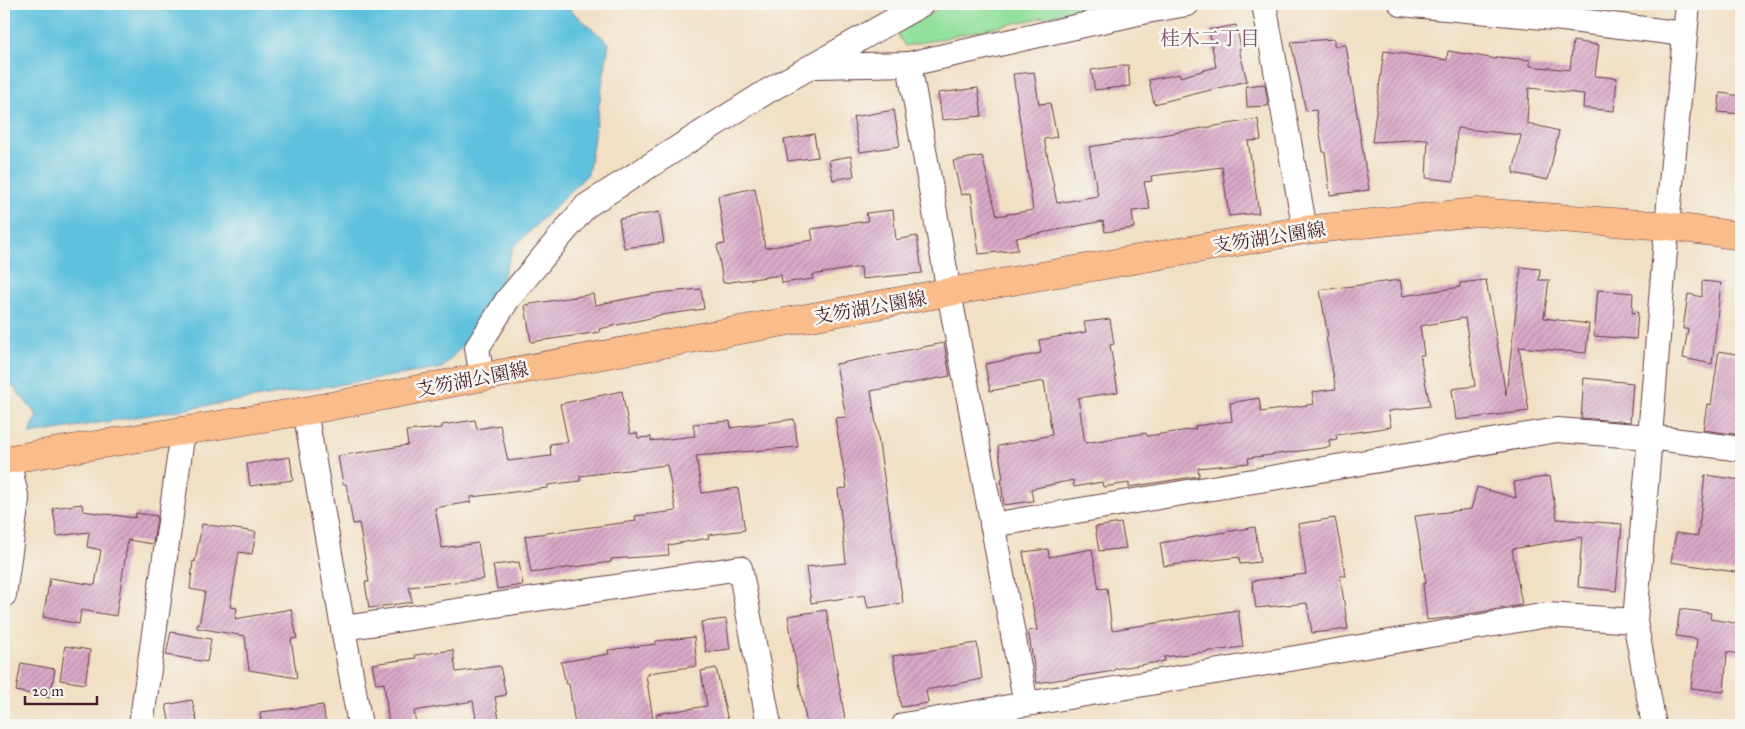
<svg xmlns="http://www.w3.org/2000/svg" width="1745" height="729" font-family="'IM FELL Great Primer','Noto Serif JP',serif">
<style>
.park{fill:#93e09d;stroke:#6e8064}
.water{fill:#5fc1dd;stroke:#547084}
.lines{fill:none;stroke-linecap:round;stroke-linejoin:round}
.river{stroke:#5fc1dd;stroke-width:44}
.building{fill:url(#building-hatch)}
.minor-casing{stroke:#633c42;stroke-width:26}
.primary-casing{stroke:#633c42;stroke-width:29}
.minor{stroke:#fff;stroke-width:24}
.primary{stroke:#f9bc8a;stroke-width:28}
.labels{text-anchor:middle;stroke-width:5;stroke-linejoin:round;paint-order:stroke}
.street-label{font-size:19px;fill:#4a1f2b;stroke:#f6f6f2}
.neighbourhood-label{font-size:20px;fill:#7c4f62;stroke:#f6f6f2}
</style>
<defs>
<pattern id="building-hatch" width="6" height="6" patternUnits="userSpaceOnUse" patternTransform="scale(1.25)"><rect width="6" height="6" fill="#daa9c7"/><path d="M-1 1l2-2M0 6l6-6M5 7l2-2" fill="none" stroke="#b389a2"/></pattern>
</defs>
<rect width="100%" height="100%" fill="#f6f6f2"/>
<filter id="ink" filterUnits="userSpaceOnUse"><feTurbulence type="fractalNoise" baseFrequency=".02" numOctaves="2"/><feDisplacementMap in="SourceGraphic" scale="10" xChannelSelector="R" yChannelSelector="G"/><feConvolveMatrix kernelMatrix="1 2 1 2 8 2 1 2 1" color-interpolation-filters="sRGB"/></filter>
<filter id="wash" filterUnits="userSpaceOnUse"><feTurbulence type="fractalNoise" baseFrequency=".0096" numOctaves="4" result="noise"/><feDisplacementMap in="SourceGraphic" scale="20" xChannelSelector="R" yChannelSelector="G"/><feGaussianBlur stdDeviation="1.12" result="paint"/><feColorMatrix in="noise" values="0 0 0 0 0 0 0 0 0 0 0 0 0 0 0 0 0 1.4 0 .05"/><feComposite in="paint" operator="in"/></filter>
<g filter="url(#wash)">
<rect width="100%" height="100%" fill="#f1e0c4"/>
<path class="park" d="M947,4H1107L905,46L897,33Z"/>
<path class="water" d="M4,4H140L182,19L231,4H563L609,43L588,174L513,248L489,317L442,368L30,434L37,415L4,376Z"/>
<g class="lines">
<path class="river" d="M107,4L119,8L281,4"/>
</g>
<g id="blocks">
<g class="building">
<path d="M1236,25L1241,48L1239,49L1247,81L1154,104L1149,80L1180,74V77L1216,67L1209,30Z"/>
<path d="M1334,39V46L1346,45L1369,190L1330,195L1325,152H1323L1316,110L1306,111L1291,42Z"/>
<path d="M1573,41L1599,45L1595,76L1617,78L1614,111L1583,108L1584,94L1529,88L1527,123L1559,131L1548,180L1513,173L1521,135L1457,128L1454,181L1426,178L1428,139L1372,142L1384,51L1447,60L1448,51L1497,59V57L1530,60V66L1570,70Z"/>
<path d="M1128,65L1130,86L1095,90L1091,70Z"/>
<path d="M1034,72L1039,104L1050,103L1057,137L1044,139L1057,203L1098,196L1089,147L1258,119L1261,140L1248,141L1259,213L1229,216L1222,167L1151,176L1152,181L1144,182L1150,209L1132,211L1134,228L1105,232L1103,221L1016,238L1018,250L979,254L971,193L961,195L953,161L982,156L997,216L1033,210L1013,74Z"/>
<path d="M1265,84L1268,106L1247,107L1246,86Z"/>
<path d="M978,88L982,116L942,120L938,93Z"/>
<path d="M1720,93L1741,96V114L1718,112Z"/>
<path d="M894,110L900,146L860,152L853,117Z"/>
<path d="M814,134L818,157L788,161L784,140Z"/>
<path d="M851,156L854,176L833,180L829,160Z"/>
<path d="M755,188L765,248L813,240L811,229L868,221L866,213L893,210L896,240L917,236L922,273L862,279L861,267L812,275L813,279L782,283L781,275L723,283L717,245L725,244L718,196Z"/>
<path d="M659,212L664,243L624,248L619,219Z"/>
<path d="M1521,267L1540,269L1539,280H1549L1544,318L1589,324L1586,353L1519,347L1529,411L1456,420L1452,389L1475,386L1465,318L1420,326L1424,355H1420L1430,406L1388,411L1391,427L1336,435L1337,439L1329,440L1330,447L1248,458L1249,463L1198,468L1199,476L1129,487V483L1103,487L1102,482L1074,487L1073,480L1031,489L1033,501L1004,505L1001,480L1003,479L998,446L1052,435L1044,381L990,391L985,364L1041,353L1039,340L1086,332L1084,322L1110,319L1114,344L1110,345L1118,392L1078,398L1085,443L1146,433L1147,436L1196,429L1195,426L1232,421L1230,403L1259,398L1261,412L1314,404L1312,392L1336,389L1326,337H1328L1320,290L1400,280L1403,296L1460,287V283L1486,280L1506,395Z"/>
<path d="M1702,281L1721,283L1712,364L1683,358L1688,329H1683L1688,294L1702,297Z"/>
<path d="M701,289L704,309L655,316V317L599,329L600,332L531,342L525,305L593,294L595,305L657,293Z"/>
<path d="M1598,290L1633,293L1632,313L1638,312L1636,339L1594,336Z"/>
<path d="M944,343L950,376L871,391L903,603L868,608L865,595L811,603L806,567L846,563L838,489L847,488L835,418L846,417L836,364Z"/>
<path d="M1719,351L1741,355V435L1703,430L1707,404L1711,405Z"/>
<path d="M1584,378L1633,383L1630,422L1581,418Z"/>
<path d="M622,391L630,434L637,433L638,438L651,437V441L695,436L693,424L730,421L731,428L794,419L798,447L696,456L702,493L738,488L745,530L708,535L709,538L668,545L669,555L611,559V562L531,573L525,536L636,521L635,516L676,511L667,465L580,476V481L548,485V488L471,497V502L435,508L442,548L478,543L484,579L409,587L412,602L369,608L365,582H369L359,523L353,524L346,484H343L338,456L408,445L406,431L442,428V425L475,420L477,429L500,425L508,461L551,456L550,444L568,442L560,404Z"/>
<path d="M290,457L293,480L250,486L247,464Z"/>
<path d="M1705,475L1741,480V573L1671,562L1676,533L1698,536Z"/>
<path d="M1550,476L1557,519L1622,524L1616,591L1578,587L1582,537L1512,549L1522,605L1446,618L1427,620L1423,584L1426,583L1415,516L1471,509L1477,487L1516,498L1514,482Z"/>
<path d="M82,504L83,511L135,518L136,513L157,516L153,544L128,540L116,616L81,610L79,624L43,617L50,578L95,585L101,550L87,547L89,532L57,536L53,508Z"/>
<path d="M1335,518L1346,576H1340L1348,629L1312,633L1307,603L1256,608L1252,581L1306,574L1298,524Z"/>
<path d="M1121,523L1126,548L1099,551L1095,527Z"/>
<path d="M202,524L256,532L252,554L239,552L230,607L237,608L235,619L291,609L297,638L291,639L297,678L249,670L245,636L197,628V625H199L205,592L190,589L193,561L195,562Z"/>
<path d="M1255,527L1260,562L1240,564L1239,557L1164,566L1160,543Z"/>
<path d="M1048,549L1049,557L1092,549L1099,589L1107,588L1112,630L1238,610L1243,647L1164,657L1165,661L1114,669V671L1037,683L1028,631L1037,630L1023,552Z"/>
<path d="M519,562L523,585L497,589L493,565Z"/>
<path d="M1680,609L1711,613L1710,619L1741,624V654L1727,652L1724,692L1691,688L1697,639L1676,636Z"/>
<path d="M826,610L836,666L846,725H807L798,677L788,616Z"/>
<path d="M726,619L730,649L706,652L701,622Z"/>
<path d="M171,632L211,639L207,662L166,655Z"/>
<path d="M694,637L697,666L649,673V675H646L654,725H575L569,684H566L561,662L609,654L608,650L656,644V641Z"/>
<path d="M977,643L982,679L926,690L928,703L901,707L893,656Z"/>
<path d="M65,646L90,650L85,684L60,680Z"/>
<path d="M453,650L456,672L500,666L506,695L495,697L500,725H477L473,701L414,711L416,725H389L384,683L376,684L372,664L416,658L415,655Z"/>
<path d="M21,663L55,669L50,698L16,691Z"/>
<path d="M716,668L729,725H657L656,714L707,706L701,671Z"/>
<path d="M192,700L198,725H170L166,705Z"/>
<path d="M323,705L326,725H261L260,712Z"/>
</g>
</g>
</g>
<g filter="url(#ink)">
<use href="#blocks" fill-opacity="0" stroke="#633c42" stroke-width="1"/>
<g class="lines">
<g class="minor-casing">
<g id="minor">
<path d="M1264,4L1305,230"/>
<path d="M1401,4L1555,18L1685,34"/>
<path d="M909,64L949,292L1026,704"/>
<path d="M817,66L909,64L1147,11L1187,4"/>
<path d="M482,377L477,348L508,299L586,206L766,92L922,4"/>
<path d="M305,411L360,725"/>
<path d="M992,525L1557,430L1650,437L1741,449"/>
<path d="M4,595L17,500L8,459"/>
<path d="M344,628L740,568L769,725"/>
<path d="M141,725L183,431"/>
<path d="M904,725L1547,615L1635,621"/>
<path d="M1654,725L1635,621L1667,226L1688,4"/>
</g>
</g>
<g class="primary-casing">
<path id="primary" d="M4,460L305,411L482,377L949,292L1305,230L1477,212L1667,226L1741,236"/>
</g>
<use href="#minor" class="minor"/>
<use href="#primary" class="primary"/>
</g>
</g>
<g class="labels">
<g class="street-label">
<text transform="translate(1269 237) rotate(-9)" y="7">支笏湖公園線</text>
<text transform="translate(870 307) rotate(-10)" y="7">支笏湖公園線</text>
<text transform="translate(472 379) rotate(-11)" y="7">支笏湖公園線</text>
</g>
<g class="neighbourhood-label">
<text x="1210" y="45">桂木二丁目</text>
</g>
</g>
<rect width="1745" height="729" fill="none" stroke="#f6f6f2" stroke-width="20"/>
<path d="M25 696v8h72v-8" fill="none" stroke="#4a1f2b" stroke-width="2.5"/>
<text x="32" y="696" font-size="15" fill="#4a1f2b" stroke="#f6f6f2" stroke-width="4" paint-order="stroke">20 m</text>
</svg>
